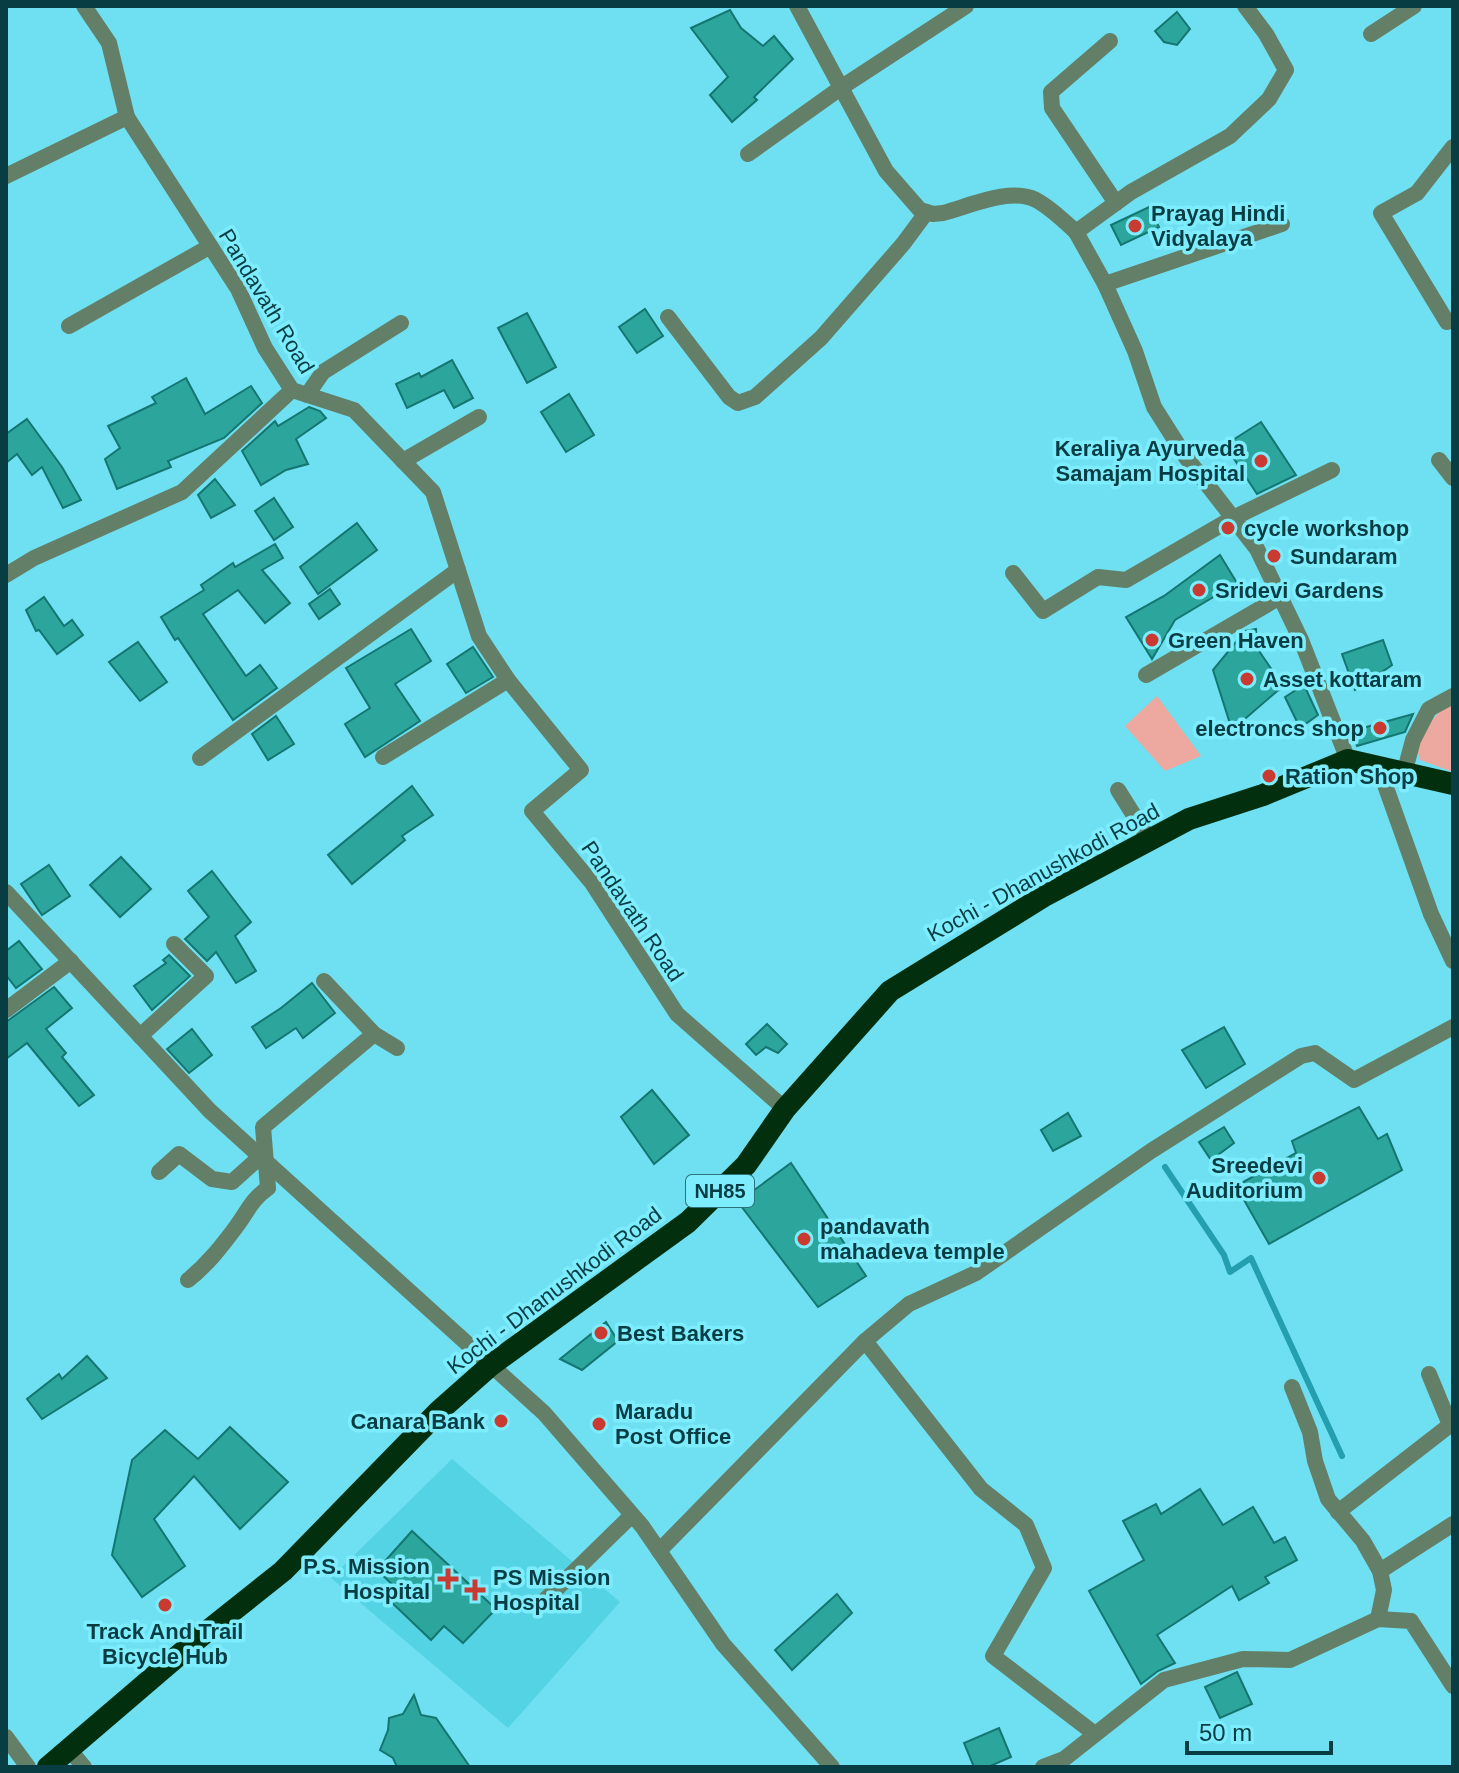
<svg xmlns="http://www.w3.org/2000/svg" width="1459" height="1773" font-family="Arial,sans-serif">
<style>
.built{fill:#54d3e5}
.green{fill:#eda99f}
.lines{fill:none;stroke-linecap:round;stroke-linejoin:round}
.stream{stroke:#249faf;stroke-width:6}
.building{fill:#2ca59d;stroke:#147670;stroke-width:2}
.minor{stroke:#647f67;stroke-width:16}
.trunk{stroke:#02300f;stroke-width:22}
.poi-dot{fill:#c93b31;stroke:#7dedfe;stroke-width:3}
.labels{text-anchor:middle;stroke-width:7;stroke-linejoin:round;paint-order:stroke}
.shield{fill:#7dedfe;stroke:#2c727c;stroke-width:2}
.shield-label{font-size:20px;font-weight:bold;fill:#093d44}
.poi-label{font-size:22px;font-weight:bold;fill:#093d44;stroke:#7dedfe;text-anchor:start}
.street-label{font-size:22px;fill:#093d44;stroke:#7dedfe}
</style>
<rect width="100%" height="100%" fill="#6fe0f1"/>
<path class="built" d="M452,1459L620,1602L508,1728L331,1578Z"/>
<g class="green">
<path d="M1157,696L1201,756L1165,771L1125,726Z"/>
<path d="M1453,703V772L1420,760L1417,749C1425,729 1433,713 1453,703Z"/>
</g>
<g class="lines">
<path class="stream" d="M1165,1167L1224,1255L1230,1272L1251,1258L1342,1456"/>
</g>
<g class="building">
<path d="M730,10L741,28L763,46L774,36L793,59L754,97L757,100L732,122L710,95L728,77L691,28Z"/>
<path d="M1177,12L1190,29L1177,45L1164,42L1155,31Z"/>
<path d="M1149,207L1159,227L1121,245L1111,225Z"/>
<path d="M645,309L663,336L637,353L619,327Z"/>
<path d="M527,313L556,367L527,383L498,328Z"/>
<path d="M452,360L473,398L454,408L444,390L407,408L396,384L419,373L421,377Z"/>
<path d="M186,378L205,414L251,386L262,403L224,438L168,461L171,467L117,489L105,459L120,448L108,426L156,403L152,397Z"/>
<path d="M569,394L594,435L566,452L541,412Z"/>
<path d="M309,407L320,411L326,418L296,439L308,464L286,470L261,485L242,451L275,421L278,426Z"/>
<path d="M27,419L62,467L81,500L63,508L42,467L32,475L17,454L6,463V434Z"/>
<path d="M1261,422L1296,475L1257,494L1225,445Z"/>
<path d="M215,479L235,505L211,518L198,495Z"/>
<path d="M274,498L293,527L274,540L255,511Z"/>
<path d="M357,523L377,550L318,594L300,567Z"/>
<path d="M275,544L283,558L262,570L290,603L265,623L238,590L203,614L246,676L260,665L277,688L233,720L178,638L175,640L161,617L204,590L201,585L233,563L235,567Z"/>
<path d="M1220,555L1237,583L1175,620L1152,659L1126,617L1164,596Z"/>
<path d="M330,589L340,604L319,619L309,604Z"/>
<path d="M44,597L64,626L72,620L83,635L57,654L39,630L36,631L26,610Z"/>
<path d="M411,629L431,661L395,684L420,721L365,757L345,724L370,708L346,668Z"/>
<path d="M1256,629L1257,648L1283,686L1232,730L1213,670L1245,631Z"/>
<path d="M1383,640L1392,665L1355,690L1342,654Z"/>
<path d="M138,642L167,682L140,701L109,662Z"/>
<path d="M473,647L493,677L466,693L447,664Z"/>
<path d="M1304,685L1318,715L1300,728L1285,697Z"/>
<path d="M1413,714L1405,732L1357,746L1352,731Z"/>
<path d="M276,716L294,744L268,760L252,734Z"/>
<path d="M412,786L433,815L402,836L405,840L352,884L328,855Z"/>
<path d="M121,857L151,889L120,917L90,885Z"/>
<path d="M49,865L70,896L42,915L21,884Z"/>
<path d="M212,871L251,922L235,936L256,971L236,983L216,952L207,961L185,939L209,917L188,891Z"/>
<path d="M19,941L42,969L16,988L6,975V951Z"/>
<path d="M169,955L190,976L152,1010L134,986L166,963L163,960Z"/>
<path d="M312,983L335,1013L303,1038L296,1028L266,1048L252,1027L281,1008Z"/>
<path d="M54,987L72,1008L46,1029L66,1053L62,1057L94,1095L79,1106L27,1043L6,1059V1022Z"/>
<path d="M767,1024L787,1044L778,1053L766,1047L756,1055L746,1044Z"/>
<path d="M1224,1027L1245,1064L1206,1088L1182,1050Z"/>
<path d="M192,1029L212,1055L189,1073L167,1049Z"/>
<path d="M652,1090L689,1135L654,1164L621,1117Z"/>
<path d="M1359,1107L1378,1139L1387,1134L1402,1170L1269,1244L1236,1186L1296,1153L1292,1141Z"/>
<path d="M1068,1113L1081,1136L1053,1151L1041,1130Z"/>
<path d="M1224,1127L1234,1143L1211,1160L1199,1142Z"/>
<path d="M791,1163L866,1276L818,1307L738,1202Z"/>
<path d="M606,1322L618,1341L582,1370L560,1359Z"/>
<path d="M87,1356L107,1378L42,1419L27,1399L59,1374L62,1379Z"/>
<path d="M230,1427L288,1482L240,1529L194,1476L154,1519L185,1566L142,1597L112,1555L132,1460L165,1430L198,1459Z"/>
<path d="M1200,1489L1223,1525L1253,1507L1274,1543L1285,1537L1297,1560L1265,1577L1269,1583L1239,1600L1232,1586L1157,1635L1175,1663L1158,1671L1141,1684L1089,1591L1144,1560L1123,1521L1156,1504L1161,1514Z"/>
<path d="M412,1531L496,1609L463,1643L444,1626L431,1640L388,1599L397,1589L377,1570Z"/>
<path d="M837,1594L852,1613L792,1670L775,1650Z"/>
<path d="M1237,1672L1252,1704L1220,1718L1205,1687Z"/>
<path d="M414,1695L421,1715L436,1718L470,1767H397L393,1758L380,1750L388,1730L389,1718L403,1714Z"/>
<path d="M999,1728L1011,1757L988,1767H974L964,1743Z"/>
</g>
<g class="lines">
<g class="minor">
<path d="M84,6L109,43L127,117L238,289L265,348L292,390L354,410L433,492L479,636L508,680L581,770L532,811L592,883L677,1014L785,1109"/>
<path d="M797,6L886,171L920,210L933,214L943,213C970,206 1010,187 1036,200C1051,208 1064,221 1076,232"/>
<path d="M1245,6L1266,34L1286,70L1269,99L1230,136L1131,192L1076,232L1105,284L1135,351L1154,407L1185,456L1257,549L1301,640L1348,760"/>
<path d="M1371,34L1414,6"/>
<path d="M1110,41L1051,92L1052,108L1116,203"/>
<path d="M748,154L842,87L966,6"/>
<path d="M6,176L127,117"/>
<path d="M1105,284L1282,224"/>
<path d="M668,317L729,397L738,403L755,397L821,338L903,244L926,213"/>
<path d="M1447,322L1381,213L1417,193L1453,147"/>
<path d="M69,326L209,247"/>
<path d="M307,395L323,372L401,323"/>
<path d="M1439,460L1453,478"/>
<path d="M403,461L479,417"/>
<path d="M1013,573L1043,611L1098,577L1126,580L1233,518L1332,470"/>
<path d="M6,575L34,558L182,492L292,390"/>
<path d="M1146,675L1280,597"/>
<path d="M383,757L508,680"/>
<path d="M200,758L458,570"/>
<path d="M1379,768L1431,914L1453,961"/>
<path d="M1404,774L1413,740L1429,709L1453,696"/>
<path d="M1118,790L1150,841"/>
<path d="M6,892L210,1111L544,1413L642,1526L723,1644L832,1767"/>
<path d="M6,1010L71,961"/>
<path d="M374,1034L397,1048"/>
<path d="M140,1036L206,976L174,944"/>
<path d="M159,1172L179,1154L212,1179L232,1182L260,1157"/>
<path d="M188,1280C207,1265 221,1247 236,1227C248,1211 251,1200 268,1188L263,1127L374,1034L324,981"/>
<path d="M865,1341L981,1489L1026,1525L1044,1568L993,1656L1095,1734"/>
<path d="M1292,1387L1310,1432L1315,1461L1328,1499L1363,1541L1380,1571L1384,1590L1378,1619"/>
<path d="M1338,1512L1450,1425L1429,1374"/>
<path d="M659,1551L865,1341L909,1304L976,1273L1151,1151L1301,1056L1315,1053L1354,1080L1453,1027"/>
<path d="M1380,1571L1453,1524"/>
<path d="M541,1604L631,1516"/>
<path d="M6,1737L28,1767"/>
<path d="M69,1749L84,1767"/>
<path d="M1043,1767L1064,1759L1164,1680L1243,1659L1290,1660L1378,1619L1411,1621L1453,1686"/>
</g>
<path class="trunk" d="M48,1767L200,1637L283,1571L439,1411L491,1365L688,1222L746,1165L785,1109L890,991L1046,895L1189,819L1263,795L1348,760L1453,784"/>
</g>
<g class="poi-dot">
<circle cx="1135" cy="226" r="8"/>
<circle cx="1261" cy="461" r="8"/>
<circle cx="1228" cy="528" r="8"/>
<circle cx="1274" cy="556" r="8"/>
<circle cx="1199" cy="590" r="8"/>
<circle cx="1152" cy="640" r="8"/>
<circle cx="1247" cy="679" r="8"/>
<circle cx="1380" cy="728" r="8"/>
<circle cx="1269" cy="776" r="8"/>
<circle cx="1319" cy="1178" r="8"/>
<circle cx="804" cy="1239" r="8"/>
<circle cx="601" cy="1333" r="8"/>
<circle cx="501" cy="1421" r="8"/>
<circle cx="599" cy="1424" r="8"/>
<path d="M444 1567h8v8h8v8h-8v8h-8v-8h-8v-8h8z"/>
<path d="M471 1578h8v8h8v8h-8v8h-8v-8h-8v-8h8z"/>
<circle cx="165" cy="1605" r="8"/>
</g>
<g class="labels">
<rect class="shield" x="686" y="1175" width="68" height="32" rx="6"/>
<g class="shield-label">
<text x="720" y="1198">NH85</text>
</g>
<g class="poi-label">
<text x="1151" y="221">Prayag Hindi<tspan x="1151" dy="25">Vidyalaya</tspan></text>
<text x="1245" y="456" text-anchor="end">Keraliya Ayurveda<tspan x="1245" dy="25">Samajam Hospital</tspan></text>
<text x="1244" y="536">cycle workshop</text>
<text x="1290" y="564">Sundaram</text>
<text x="1215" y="598">Sridevi Gardens</text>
<text x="1168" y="648">Green Haven</text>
<text x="1263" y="687">Asset kottaram</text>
<text x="1364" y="736" text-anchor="end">electroncs shop</text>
<text x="1285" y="784">Ration Shop</text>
<text x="1303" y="1173" text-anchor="end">Sreedevi<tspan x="1303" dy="25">Auditorium</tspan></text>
<text x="820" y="1234">pandavath<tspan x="820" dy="25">mahadeva temple</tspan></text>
<text x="617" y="1341">Best Bakers</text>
<text x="615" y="1419">Maradu<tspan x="615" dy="25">Post Office</tspan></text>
<text x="485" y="1429" text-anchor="end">Canara Bank</text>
<text x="430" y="1574" text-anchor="end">P.S. Mission<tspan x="430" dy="25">Hospital</tspan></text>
<text x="493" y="1585">PS Mission<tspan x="493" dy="25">Hospital</tspan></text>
<text x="165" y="1639" text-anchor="middle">Track And Trail<tspan x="165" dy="25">Bicycle Hub</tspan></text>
</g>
<g class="street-label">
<text transform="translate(267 301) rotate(59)" y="8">Pandavath Road</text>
<text transform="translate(1043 872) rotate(-29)" y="8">Kochi - Dhanushkodi Road</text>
<text transform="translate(633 911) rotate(56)" y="8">Pandavath Road</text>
<text transform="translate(554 1290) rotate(-37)" y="8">Kochi - Dhanushkodi Road</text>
</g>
</g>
<rect width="1459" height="1773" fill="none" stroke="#093d44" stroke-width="16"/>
<path d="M1187 1741v12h144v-12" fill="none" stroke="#093d44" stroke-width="4"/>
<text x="1199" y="1741" font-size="24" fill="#093d44" stroke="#7dedfe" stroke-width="6" paint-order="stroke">50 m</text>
</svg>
